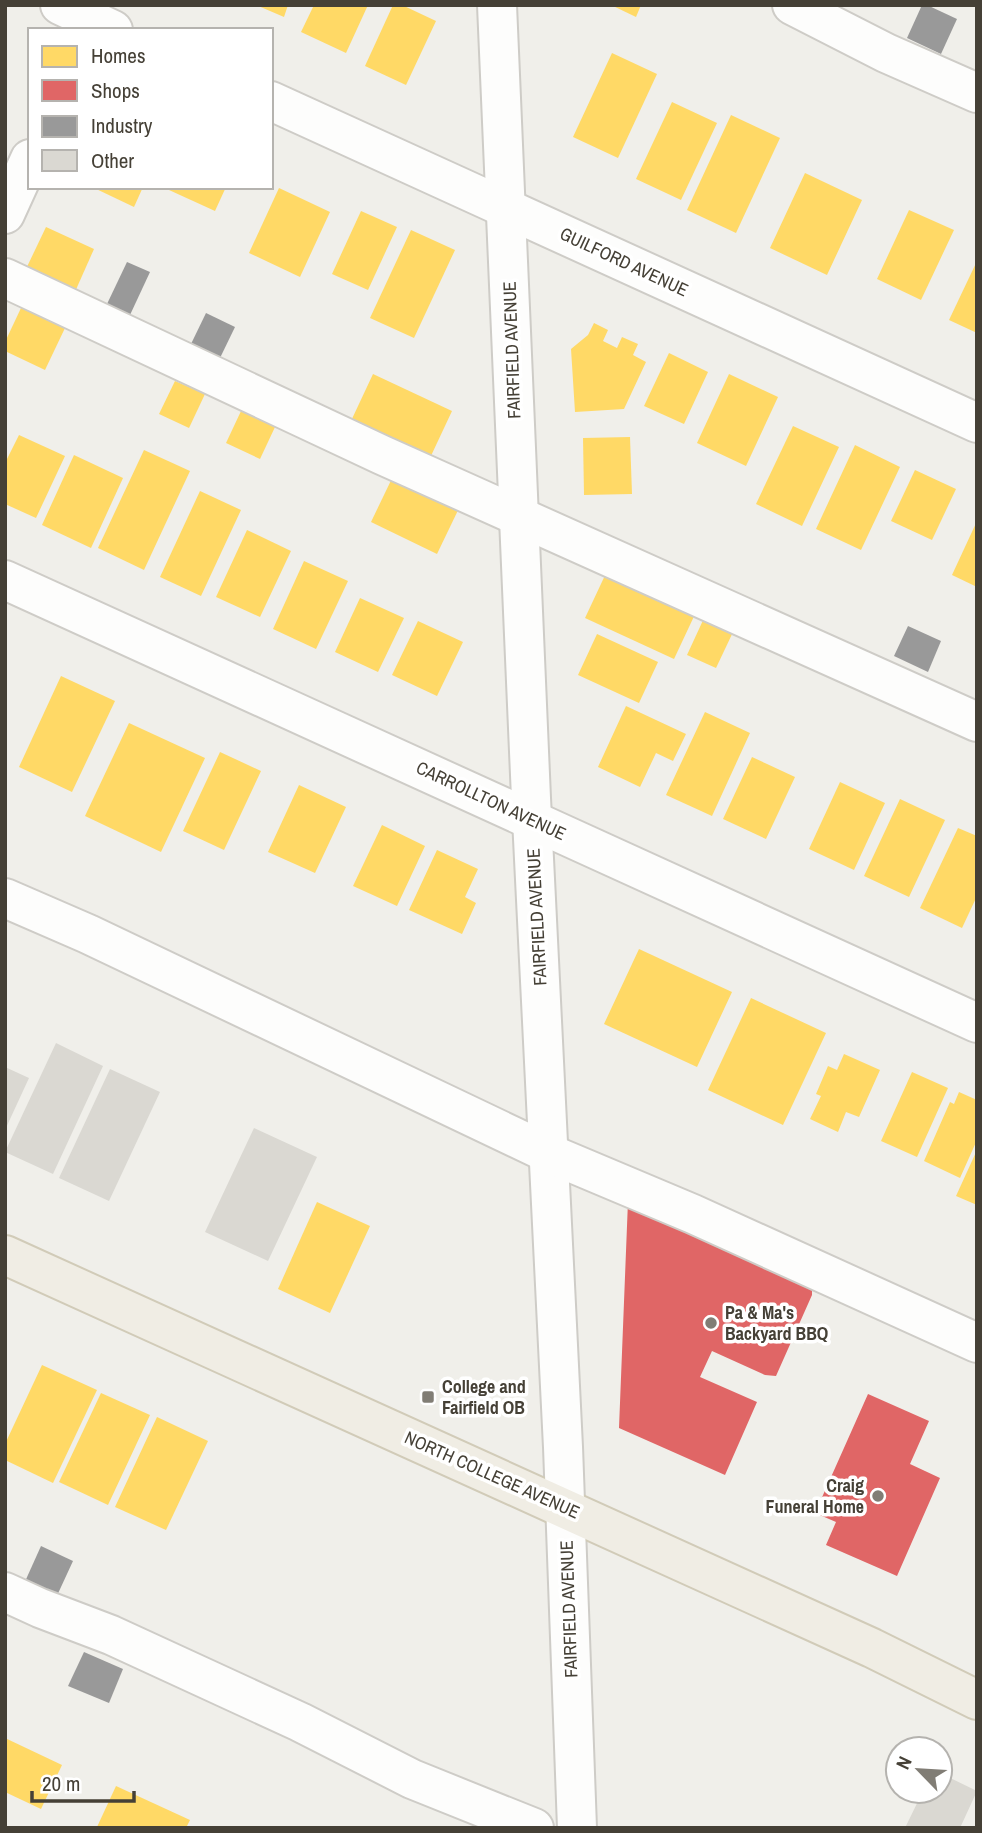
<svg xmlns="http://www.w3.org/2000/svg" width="982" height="1833" font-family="'Archivo Narrow',sans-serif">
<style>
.homes{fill:#ffd966}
.shops{fill:#e06666}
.industry{fill:#999}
.building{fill:#dad8d2}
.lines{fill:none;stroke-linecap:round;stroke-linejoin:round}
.minor-casing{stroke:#ceccc7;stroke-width:42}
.major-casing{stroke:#d1cbb8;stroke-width:42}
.minor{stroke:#fdfdfc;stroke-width:38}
.major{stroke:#f0ede4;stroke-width:38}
.poi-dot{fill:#817d75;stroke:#fff;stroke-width:2.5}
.labels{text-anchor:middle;stroke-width:7;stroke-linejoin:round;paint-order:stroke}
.street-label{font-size:18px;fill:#454036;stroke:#fff}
.poi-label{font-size:18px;font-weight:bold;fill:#454036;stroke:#fff;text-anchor:start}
</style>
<rect width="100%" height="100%" fill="#f0efea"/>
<g class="homes">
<path d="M256,5H288L284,17Z"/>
<path d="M314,5H368L346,53L301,32Z"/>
<path d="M393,5H402L436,21L406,85L365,66Z"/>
<path d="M611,5H641L636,17Z"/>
<path d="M612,53L657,74L618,158L573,137Z"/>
<path d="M672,102L717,123L681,200L636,179Z"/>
<path d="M731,115L780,138L736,233L687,210Z"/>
<path d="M805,173L862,200L827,275L770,248Z"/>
<path d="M92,187H143L134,207Z"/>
<path d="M170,187H226L215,211L169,190Z"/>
<path d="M279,188L330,212L300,277L249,253Z"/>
<path d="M909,210L954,230L921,300L877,279Z"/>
<path d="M361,211L397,227L368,290L332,274Z"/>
<path d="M46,227L94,249L74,294L25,271Z"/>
<path d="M411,230L455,250L414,338L370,318Z"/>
<path d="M977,261V333L949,320Z"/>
<path d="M21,308L65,328L45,370L5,351V342Z"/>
<path d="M594,323L608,330L603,341L617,348L622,337L638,344L633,355L646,362L624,409L575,412L571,349L588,335Z"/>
<path d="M669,353L708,372L684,424L644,406Z"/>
<path d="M373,374L452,411L430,458L351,421Z"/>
<path d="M729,374L778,397L746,466L697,443Z"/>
<path d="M175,381L205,394L189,428L159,414Z"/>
<path d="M241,411L275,427L260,459L226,443Z"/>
<path d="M793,426L839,447L802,526L756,504Z"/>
<path d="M19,435L65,456L36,518L5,504V463Z"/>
<path d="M630,437L632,494L584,495L583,438Z"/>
<path d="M855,445L900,467L861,550L816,529Z"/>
<path d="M144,450L190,471L144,570L98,548Z"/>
<path d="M74,455L123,478L91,548L42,525Z"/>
<path d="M396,470L462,502L437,554L371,522Z"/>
<path d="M915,470L956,489L932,540L891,521Z"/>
<path d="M200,491L241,510L201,596L160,577Z"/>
<path d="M977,521V587L952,575Z"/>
<path d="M247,530L291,551L260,617L216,597Z"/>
<path d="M304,561L348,581L316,649L273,629Z"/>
<path d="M608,569L697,610L674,659L585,618Z"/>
<path d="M360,598L404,618L378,672L335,652Z"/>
<path d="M705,616L734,630L716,668L687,655Z"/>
<path d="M418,621L463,642L437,696L392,675Z"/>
<path d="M597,634L658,662L639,703L578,675Z"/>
<path d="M61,676L115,701L72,792L19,767Z"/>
<path d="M626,706L686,734L673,761L656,753L640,787L598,767Z"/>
<path d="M705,712L750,733L712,816L666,795Z"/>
<path d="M129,723L205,758L161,852L85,816Z"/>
<path d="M220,752L261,771L224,850L183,831Z"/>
<path d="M752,757L795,777L766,839L723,819Z"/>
<path d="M840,782L885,803L854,870L809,849Z"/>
<path d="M299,785L346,807L315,873L268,852Z"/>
<path d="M900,799L945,820L909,897L864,876Z"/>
<path d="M382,825L425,846L397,906L353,886Z"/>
<path d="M958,828L977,836V896L962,928L920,908Z"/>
<path d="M437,850L478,869L465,897L476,903L462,934L409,910Z"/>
<path d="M639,949L732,992L697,1067L604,1024Z"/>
<path d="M751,998L826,1033L783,1125L708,1090Z"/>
<path d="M844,1054L880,1070L859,1117L846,1112L838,1132L810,1119L821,1096L816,1094L828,1066L837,1070Z"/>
<path d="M912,1072L948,1088L917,1157L881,1141Z"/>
<path d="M959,1092L977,1100V1140L960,1178L924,1161L950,1102L954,1104Z"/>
<path d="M977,1150V1205L956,1196Z"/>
<path d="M317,1202L370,1226L330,1313L278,1289Z"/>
<path d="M42,1365L97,1390L53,1483L5,1460V1444Z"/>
<path d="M101,1393L150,1415L108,1505L59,1482Z"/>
<path d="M157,1417L208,1441L166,1530L115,1507Z"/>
<path d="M5,1738L62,1765L41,1809L5,1792Z"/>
<path d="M116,1786L190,1820L186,1828L97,1827Z"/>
</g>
<g class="shops">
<path d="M628,1201L812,1283V1295L776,1376L765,1375L712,1351L700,1377L757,1402L725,1475L619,1428Z"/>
<path d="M868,1394L929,1421L910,1464L940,1478L897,1576L826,1545L836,1522L815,1513Z"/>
</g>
<g class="industry">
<path d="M922,5H927L957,19L941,54L907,38Z"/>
<path d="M127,262L150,272L130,315L107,304Z"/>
<path d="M206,313L235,327L220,358L191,344Z"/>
<path d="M908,626L941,641L928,672L894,656Z"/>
<path d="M41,1546L73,1561L55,1600L23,1586Z"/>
<path d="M84,1652L123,1669L109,1703L68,1686Z"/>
</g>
<g class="building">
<path d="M56,1043L103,1066L53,1174L5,1152Z"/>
<path d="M5,1067L29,1078L5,1130Z"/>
<path d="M110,1069L160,1092L109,1201L59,1178Z"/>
<path d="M254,1128L317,1157L268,1261L205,1232Z"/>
<path d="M940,1773L977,1791L960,1828H905L923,1791H940Z"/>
</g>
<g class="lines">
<g class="minor-casing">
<g id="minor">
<path d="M60,5L113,30"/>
<path d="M497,5L531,798L563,1447L577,1828"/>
<path d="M792,5L886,53L977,93"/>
<path d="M271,101L977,423"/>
<path d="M5,214L30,159"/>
<path d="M5,278L382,455L977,722"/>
<path d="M5,580L977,1023"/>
<path d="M5,898L88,934L548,1153L693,1214L977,1343"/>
<path d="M5,1592L40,1608L111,1635L300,1722L412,1779L534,1828"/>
</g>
</g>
<g class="major-casing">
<path id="major" d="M5,1255L872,1648L977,1700"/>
</g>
<use href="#minor" class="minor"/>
<use href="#major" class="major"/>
</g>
<g class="poi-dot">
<circle cx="711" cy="1323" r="7"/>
<rect x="421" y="1390" width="14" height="14" rx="3.5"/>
<circle cx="878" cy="1496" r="7"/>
</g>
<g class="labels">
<g class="street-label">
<text transform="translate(624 262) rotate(25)" y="6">GUILFORD AVENUE</text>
<text transform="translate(512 350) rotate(-92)" y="6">FAIRFIELD AVENUE</text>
<text transform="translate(491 801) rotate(25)" y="6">CARROLLTON AVENUE</text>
<text transform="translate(537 917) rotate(-93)" y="6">FAIRFIELD AVENUE</text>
<text transform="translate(492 1475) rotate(24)" y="6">NORTH COLLEGE AVENUE</text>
<text transform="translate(569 1609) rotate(-92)" y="6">FAIRFIELD AVENUE</text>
</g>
<g class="poi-label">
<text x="725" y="1319">Pa &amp; Ma's<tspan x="725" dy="21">Backyard BBQ</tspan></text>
<text x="442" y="1393">College and<tspan x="442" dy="21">Fairfield OB</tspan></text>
<text x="864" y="1492" text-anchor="end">Craig<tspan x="864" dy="21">Funeral Home</tspan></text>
</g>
</g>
<rect width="982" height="1833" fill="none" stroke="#454036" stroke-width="14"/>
<rect x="28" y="28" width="245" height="161" fill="#ffffff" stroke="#b5b3af" stroke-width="2"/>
<rect x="42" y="46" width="35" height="21" fill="#ffd966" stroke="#b5b3af" stroke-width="2"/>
<text x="91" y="63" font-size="21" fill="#454036">Homes</text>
<rect x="42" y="80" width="35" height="21" fill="#e06666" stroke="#b5b3af" stroke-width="2"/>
<text x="91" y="98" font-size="21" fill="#454036">Shops</text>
<rect x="42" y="116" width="35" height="21" fill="#999999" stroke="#b5b3af" stroke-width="2"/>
<text x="91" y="133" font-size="21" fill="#454036">Industry</text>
<rect x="42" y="150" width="35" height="21" fill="#dad8d2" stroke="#b5b3af" stroke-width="2"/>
<text x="91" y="168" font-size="21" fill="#454036">Other</text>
<g transform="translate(919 1770) rotate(295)"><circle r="33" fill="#ffffff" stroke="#b5b3af" stroke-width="2"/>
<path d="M0-5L12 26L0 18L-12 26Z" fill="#817d75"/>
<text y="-10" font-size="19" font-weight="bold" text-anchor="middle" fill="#454036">N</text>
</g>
<path d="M32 1791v10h102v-10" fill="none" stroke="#454036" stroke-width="3.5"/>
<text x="42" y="1791" font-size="21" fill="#454036" stroke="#ffffff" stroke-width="5" paint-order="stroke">20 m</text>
</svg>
